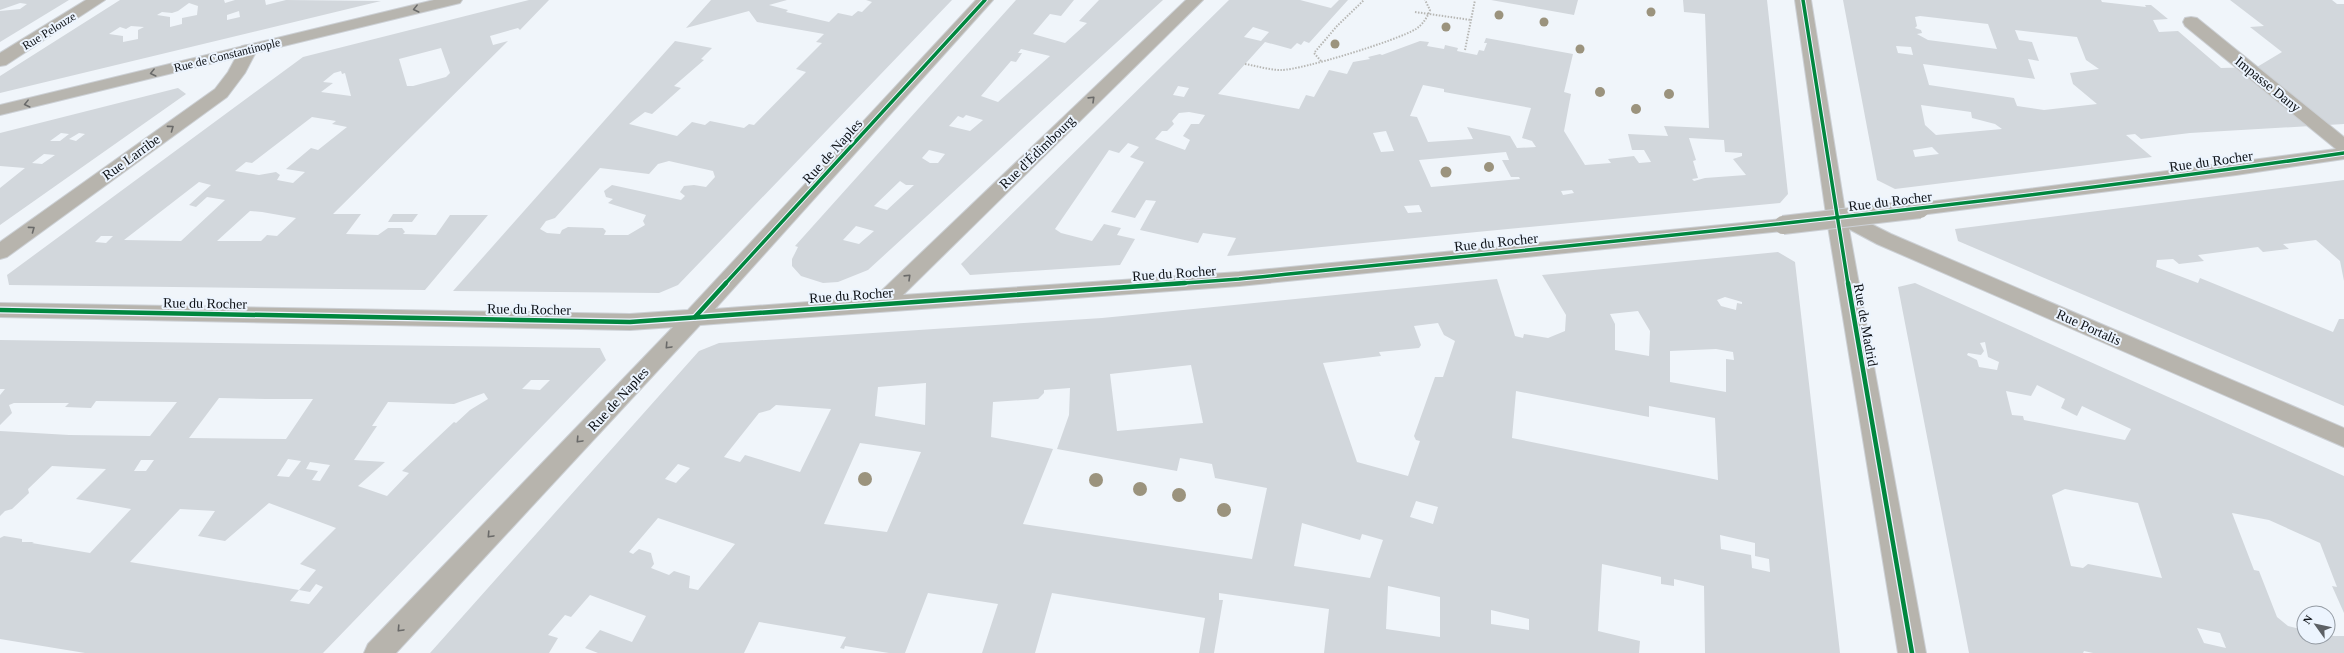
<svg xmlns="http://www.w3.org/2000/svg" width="2344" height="653" font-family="'Times New Roman',serif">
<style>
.building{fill:#d2d7dc;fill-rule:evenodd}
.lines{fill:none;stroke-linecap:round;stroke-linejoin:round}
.minor-casing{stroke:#ccd0d5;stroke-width:2}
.major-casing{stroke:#ccd0d5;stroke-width:2}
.path{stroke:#b7b7b4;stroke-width:2;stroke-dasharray:1.5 1.5;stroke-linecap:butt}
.minor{fill:#b7b4ad;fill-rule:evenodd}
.major{fill:#b7b5af;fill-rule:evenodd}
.minor-bridge-casing{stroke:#ccd0d5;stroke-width:20;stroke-linecap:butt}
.minor-bridge{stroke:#b7b4ad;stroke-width:18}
.cycleway-far1-casing{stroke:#ecf4fe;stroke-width:5.5}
.cycleway-casing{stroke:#ecf4fe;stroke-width:7}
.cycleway-far1{stroke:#00873e;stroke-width:3.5}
.cycleway{stroke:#00873e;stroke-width:4.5}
.tree{fill:#9b937d}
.oneway{stroke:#6a6b6a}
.oneway2{stroke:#6a6a69}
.labels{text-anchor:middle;stroke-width:4;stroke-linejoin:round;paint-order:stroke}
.far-street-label{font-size:12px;fill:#0c1015;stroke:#ecf4fe}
.street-label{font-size:14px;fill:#0c1015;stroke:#ecf4fe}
</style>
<rect width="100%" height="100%" fill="#f0f5fa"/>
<g class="building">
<path d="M0,0H69L0,42V11L20,9L27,4L20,3L0,10Z"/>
<path d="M120,0H224L225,3L235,0H265L266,5L286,0L381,1L0,93V76ZM189,3L198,6L197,15L182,18V24L170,27V17L157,15L162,12L172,13L178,11ZM239,11L240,17L227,20V15ZM131,26L144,27L138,30V39L123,42V36L109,34L120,27L126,29Z"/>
<path d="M529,0H549L520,30L518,28L490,36L493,45L508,41L333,214H361L346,234L378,235L388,228H402L405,232L403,234L436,235L450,215H488L425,290L9,285L7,275L303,57ZM441,48L450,73L446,77L413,86H407L399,59ZM341,71L342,74L345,73L351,96L321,92L333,83L323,82L334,73ZM312,117L336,121L332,124L347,127L318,150L311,148L286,169L305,172L293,183L277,180L280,175L276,172L259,175L235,171L246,162L252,163ZM199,182L211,185L189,205L196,207L207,197L225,200L181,241L124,240ZM250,211L262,212L296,218L277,236L267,235L261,241H217ZM101,236H113L106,243L95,242Z"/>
<path d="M711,0H787L769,5L788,10L786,12L829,22L838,13L852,16L858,11L862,12L872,2L866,0H952L678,285L659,293L453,291L675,41L712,48L701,59L704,60L674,86L681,88L652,114L645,112L629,124L677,136L692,122L705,125L710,121L744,128L749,124L754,125L806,72L796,69L822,43L816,42L824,34L757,22L749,11L686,28ZM669,161L713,171L715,177L706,187L694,185L684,186L680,192L685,196L681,200L612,185L604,191L606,197L613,199L608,203L646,215L643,221L645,225L628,235H604L606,231L603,228L568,227L562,230L560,234L547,233L540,229L546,221L555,218L600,168L649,174L658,164Z"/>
<path d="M1016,0H1074L1061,16L1050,14L1033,34L1065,43L1087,23L1079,21L1099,0H1163L868,270L838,282L823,283L801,276L792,266V259L798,247L795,246ZM1021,49L1050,56L998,102L981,96L1011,61L1016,62L1022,53H1018ZM966,115L983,120L970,131L949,126L958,116L963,118ZM929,150L945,154L938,163H930L922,158ZM900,181L906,185H914L887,210L874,206ZM856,226L874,231L859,244L843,240Z"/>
<path d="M1229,0H1300L1331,8L1339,0H1348L1309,43L1304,41L1301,45L1297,43L1291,49L1265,42L1218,94L1299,109L1306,95L1314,97L1329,70L1347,74L1353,62L1370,59L1368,57L1380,54L1382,55L1420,41L1429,42L1427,46L1444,49L1445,45L1458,48L1457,51L1477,55L1479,50L1484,51L1487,43H1484L1486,38L1573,54L1564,92L1571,94L1564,131L1585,165L1611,163L1608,159L1634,156L1639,163L1651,162L1644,150H1632L1628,134L1668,136L1664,126L1709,128L1705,14L1684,12L1683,0H1767L1788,194L1780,203L1227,256L1236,238L1203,233L1198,243L1140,230L1156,201L1146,200L1135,218L1111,212L1144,162L1130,157L1139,147L1128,143L1119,153L1109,150L1055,229L1061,233L1092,241L1104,224L1121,228L1117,235L1135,239L1120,265L970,275L961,264ZM1253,27L1269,32L1261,41L1244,37ZM1423,85L1444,89V92L1531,108L1522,138L1532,141L1536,147L1517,148L1510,136L1467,127L1473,139L1428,142L1417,117L1410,116ZM1178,86L1189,88L1184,97L1173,95ZM1189,112L1205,115L1199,124H1191L1183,136L1190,140L1185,150L1155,139L1162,131H1167L1174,124L1172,121L1179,113ZM1386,131L1394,151L1381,152L1373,133ZM1689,138L1724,140L1725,152L1742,153V156L1733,159L1746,175L1705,178L1694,181L1692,179L1698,178L1693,161L1696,160ZM1506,152L1509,160H1502L1511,177H1519L1520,179L1431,187L1419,160ZM1572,190L1574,193L1563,195L1561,191ZM1419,205L1422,212L1408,213L1404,206Z"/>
<path d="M1491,0H1578L1574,15Z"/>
<path d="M1843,0H2101L2102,2L2146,7L2145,5H2151L2168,19L2153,20L2159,32L2178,31L2221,68L2257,67L2282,52L2250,27L2264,26L2230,0H2332L2337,4H2344V124L2190,133L2141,139L2135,134L2126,135L2152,157L1895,189L1877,180ZM1920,16L1988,24L1997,49L1928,40L1917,34L1922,33L1921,30L1915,28L1917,26L1915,17ZM2015,30L2077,37L2086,60L2099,69L2070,73L2073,84L2097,104L2044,110L2017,106L2014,98L1929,85L1923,64L2035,79L2028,59L2039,61L2032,42L2019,40ZM1896,46L1911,47L1913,55L1898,53ZM1921,105L1971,112L1972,118L1995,124L2002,129L1936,135L1925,125ZM1932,147L1939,154L1915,157L1913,150Z"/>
<path d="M178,88L186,94L0,225V188L25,168L0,166V133ZM61,133L69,134L60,141H50ZM79,133L85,134L76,141L69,139ZM44,154L55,155L42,164L32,163Z"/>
<path d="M2344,180V281L2340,261L2316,240L2283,244L2289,249L2263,252L2258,247L2198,255L2204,261L2179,264L2173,259L2157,260L2156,267L2198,283L2200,278L2333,332L2339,319H2344V406L1958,241L1955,229Z"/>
<path d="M393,214H418L412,222H388Z"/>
<path d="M1778,252L1795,262L1840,653H1705L1704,586L1674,579V586L1661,584V577L1602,564L1598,631L1640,641L1639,653H1324L1329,609L1219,593V600H1223L1214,653H1199L1205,618L1052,593L1035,653H982L998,604L928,593L905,653H889L845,646L844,649L840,648L846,637L759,622L744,653H598L585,648L600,630L632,642L646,616L590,595L571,617L565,615L548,635L558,638L549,653H430L699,351L719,343L1102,318L1497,279L1515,336L1523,338L1524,334L1548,338L1565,331L1566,315L1542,275ZM1725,297L1742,302V304L1737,303L1736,310L1721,306L1717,300ZM1638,311L1650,331L1649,356L1615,350V324L1610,314ZM1438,323L1444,335L1455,341L1443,377H1435L1414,436L1416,440L1420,441L1408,476L1357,462L1323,363L1381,356L1379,352L1419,348L1421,345L1414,326ZM1716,349L1733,352L1734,360L1726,359V392L1670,382V351ZM1191,365L1203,423L1117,431L1110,374ZM926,383L925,425L875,416L878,387ZM1070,388L1069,415L1057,449L1177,471L1180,458L1212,464L1215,478L1267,488L1252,559L1023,524L1053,449L991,437L993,402L1038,399L1044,393V390ZM1516,391L1649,417V406L1715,418L1718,480L1512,438ZM776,405L831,409L800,472L745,455L740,462L724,457L759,413L770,410ZM860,443L921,452L887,532L824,524ZM678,464L690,468L676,483L665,479ZM1416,501L1438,507L1433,524L1410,517ZM658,518L735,544L698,590L689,588L690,576L674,571L669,575L651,568L654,564L651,553L639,549L633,554L629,552ZM1302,523L1360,540L1362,534L1383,540L1370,578L1294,566ZM1720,535L1755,543V556L1769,559L1770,572L1752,568L1751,555L1721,549ZM1388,586L1440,597V637L1386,629ZM1491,610L1529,619V630L1491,624Z"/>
<path d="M1915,283L2344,476V613L2332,586L2337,587L2320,543L2269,520L2232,513L2254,570L2259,571L2277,617L2288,626L2304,630V637H2328V634L2333,636H2344V653H2093L2084,651L2083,653H1969L1898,287ZM1985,342L1988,357L1999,362L1997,370L1979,367L1977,360L1967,355L1968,353L1981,355L1984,351L1980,343ZM2037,385L2065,399L2061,408L2077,416L2082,406L2131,429L2125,440L2024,420L2023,416L2012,415L2006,391L2031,396ZM2065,489L2138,503L2162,578L2088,564L2083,568L2071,566L2052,495ZM2197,628L2220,633L2226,648L2204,643Z"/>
<path d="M0,340L600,348L606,360L323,653H85L0,639V538L4,536L22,539V542H34L32,543L90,553L131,509L76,499L106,469L52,466L28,489L29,493L12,509L5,511L0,516V431L69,435L150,436L177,402L96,401L91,408L65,407L69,403H14L9,405L12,413L0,425V395L5,389H0ZM531,380H550L540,390L522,389ZM484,393L488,399L470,410L456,423L454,422L402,471L409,473L387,496L358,486L385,462L354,460L377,426H372L388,402L454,404ZM219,398L266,399H313L286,439L189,438ZM288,459L301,461L289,477L277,476ZM141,460H154L146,471H134ZM310,462L330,465L320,481L312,480L318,471L306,469ZM269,503L336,528L300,564L316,570L299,590L310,592L316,584L323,587L309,604L290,601L299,590L130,562L180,509L215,511L198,536L225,541Z"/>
</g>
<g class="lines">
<g class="minor-casing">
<g id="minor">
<path d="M86,0H105L6,65L0,66V53Z"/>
<path d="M976,0H993L715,309L875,297L1186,0H1203L903,295L1239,272L1783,219L1790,220L1793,225L1790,230L1783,231L1239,286L700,325L396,653H364L368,644L673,327L630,330L0,317V303L630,314L688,310Z"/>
<path d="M1795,0H1811L1845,211L1891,234L2344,428V447L1877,244L1849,229L1926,653H1898L1826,214Z"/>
<path d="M2191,17L2197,18L2344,137V159L2236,175L1920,215L1913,213L1910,209L1913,205L1920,203L2336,149L2185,26L2183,22L2185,18Z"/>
<path d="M248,45L254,46L257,50L245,73L227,97L7,257L0,259V242L215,89L228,72L242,46Z"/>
</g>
</g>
<g class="major-casing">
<path id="major" d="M434,0H462L460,3L0,115V105Z"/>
</g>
<g class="path">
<path d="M1415,12L1471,20"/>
<path d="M1465,50L1475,0"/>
<path d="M1321,61L1314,53L1337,26L1364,0"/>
<path d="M1245,64C1257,66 1269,70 1281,70C1302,70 1398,40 1416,29C1423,24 1427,18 1430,10L1425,0"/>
</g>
<use href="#minor" class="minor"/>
<use href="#major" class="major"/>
<g class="minor-bridge-casing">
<path id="minor-bridge" d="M1783,225L1920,209"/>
</g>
<use href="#minor-bridge" class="minor-bridge"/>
<g class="cycleway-far1-casing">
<g id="cycleway-far1">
<path d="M1803,0L1848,284"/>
<path d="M725,284L985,0"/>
<path d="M1171,284L1239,279C1608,242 1977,207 2344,153"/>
</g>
</g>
<g class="cycleway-casing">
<g id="cycleway">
<path d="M1848,283L1912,653"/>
<path d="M0,310L630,322L1185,283"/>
<path d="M695,317L726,283"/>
</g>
</g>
<use href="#cycleway-far1" class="cycleway-far1"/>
<use href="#cycleway" class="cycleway"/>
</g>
<g class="tree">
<circle cx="1651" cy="12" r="4.5"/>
<circle cx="1499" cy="15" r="4.5"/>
<circle cx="1544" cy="22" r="4.5"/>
<circle cx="1446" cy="27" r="4.5"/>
<circle cx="1335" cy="44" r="4.5"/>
<circle cx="1580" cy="49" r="4.5"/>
<circle cx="1600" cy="92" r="5"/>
<circle cx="1669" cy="94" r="5"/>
<circle cx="1636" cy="109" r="5"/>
<circle cx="1489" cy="167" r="5"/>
<circle cx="1446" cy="172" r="5.5"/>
<circle cx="865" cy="479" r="7"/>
<circle cx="1096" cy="480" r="7"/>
<circle cx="1140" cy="489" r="7"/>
<circle cx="1179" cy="495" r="7"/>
<circle cx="1224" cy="510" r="7"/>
</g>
<defs><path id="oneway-chevron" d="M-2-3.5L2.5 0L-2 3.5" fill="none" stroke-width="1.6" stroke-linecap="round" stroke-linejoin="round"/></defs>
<g class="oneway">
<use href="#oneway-chevron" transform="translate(416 9) rotate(166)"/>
<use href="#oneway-chevron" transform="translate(153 73) rotate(166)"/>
<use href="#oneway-chevron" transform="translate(27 104) rotate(166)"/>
</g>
<g class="oneway2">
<use href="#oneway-chevron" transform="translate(1092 99) rotate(-44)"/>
<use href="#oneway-chevron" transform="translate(171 128) rotate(-36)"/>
<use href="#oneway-chevron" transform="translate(32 229) rotate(-36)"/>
<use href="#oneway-chevron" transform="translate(908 277) rotate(-44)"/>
<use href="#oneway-chevron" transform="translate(668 346) rotate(133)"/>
<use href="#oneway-chevron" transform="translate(579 440) rotate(133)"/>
<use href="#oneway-chevron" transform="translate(490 535) rotate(133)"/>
<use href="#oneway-chevron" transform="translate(400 629) rotate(133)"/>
</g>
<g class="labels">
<g class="far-street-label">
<text transform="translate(49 31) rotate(-32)" y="4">Rue Pelouze</text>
<text transform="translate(227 55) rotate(-14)" y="4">Rue de Constantinople</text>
</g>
<g class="street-label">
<text transform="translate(2268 84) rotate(39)" y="5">Impasse Dany</text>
<text transform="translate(832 151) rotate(-48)" y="5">Rue de Naples</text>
<text transform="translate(1037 152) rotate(-44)" y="5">Rue d'Édimbourg</text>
<text transform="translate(131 157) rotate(-36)" y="5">Rue Larribe</text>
<text transform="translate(2211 161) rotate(-8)" y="5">Rue du Rocher</text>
<text transform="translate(1890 201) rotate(-7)" y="5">Rue du Rocher</text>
<text transform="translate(1496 242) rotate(-6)" y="5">Rue du Rocher</text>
<text transform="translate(1174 273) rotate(-4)" y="5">Rue du Rocher</text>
<text transform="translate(851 295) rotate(-4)" y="5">Rue du Rocher</text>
<text transform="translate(205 303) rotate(1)" y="5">Rue du Rocher</text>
<text transform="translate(529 309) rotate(1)" y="5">Rue du Rocher</text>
<text transform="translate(1866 325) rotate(80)" y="5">Rue de Madrid</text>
<text transform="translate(2089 327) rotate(24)" y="5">Rue Portalis</text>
<text transform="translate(618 399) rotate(-47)" y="5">Rue de Naples</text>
</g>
</g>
<g transform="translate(2316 625) rotate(303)"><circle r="19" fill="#ecf4fe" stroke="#9299a1"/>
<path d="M0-3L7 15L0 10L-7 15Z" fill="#5c6065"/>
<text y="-6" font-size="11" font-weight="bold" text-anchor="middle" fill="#0c1015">N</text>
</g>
</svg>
